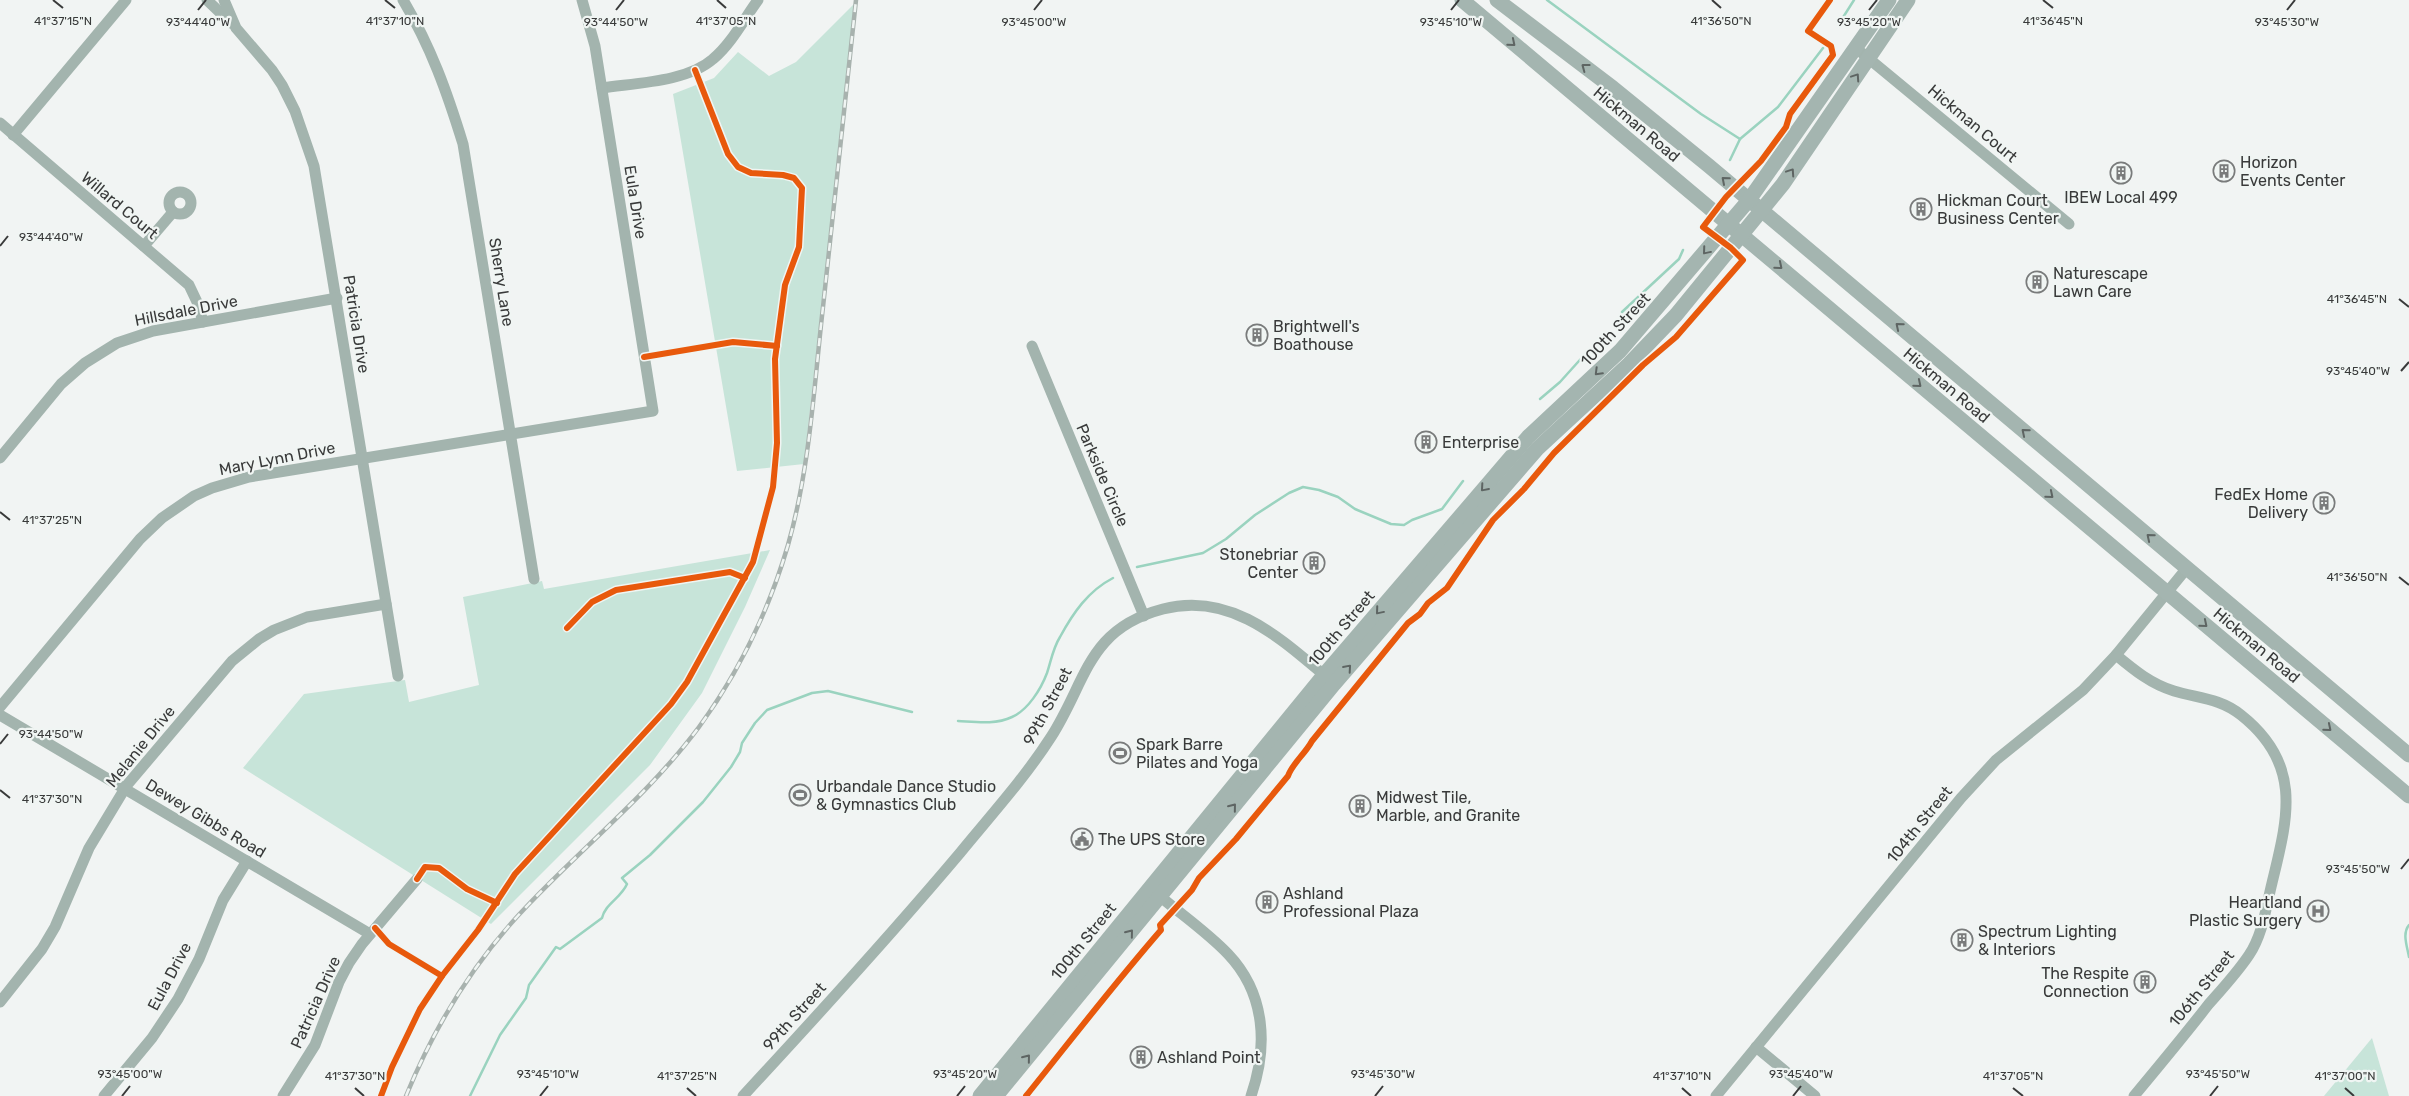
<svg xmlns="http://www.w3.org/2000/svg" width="2409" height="1096" font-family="Rubik,sans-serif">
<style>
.green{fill:#c7e4d9}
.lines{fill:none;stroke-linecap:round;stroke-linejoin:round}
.stream{stroke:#9ad3bf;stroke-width:2.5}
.minor{stroke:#a3b4ae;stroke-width:11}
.major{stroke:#a4b5b0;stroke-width:15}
.rail-casing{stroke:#a8b2ae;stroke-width:4.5}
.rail{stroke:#f0f5f3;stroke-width:2.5;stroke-dasharray:8;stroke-linecap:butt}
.cycleway-casing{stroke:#f0f5f3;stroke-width:9}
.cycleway{stroke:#e8590c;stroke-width:6}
.oneway{stroke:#5e6563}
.ticks{fill:none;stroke:#393a3a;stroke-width:2}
.labels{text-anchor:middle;stroke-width:4.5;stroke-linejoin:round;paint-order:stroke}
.street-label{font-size:16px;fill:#393a3a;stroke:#f0f5f3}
.poi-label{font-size:16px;fill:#393a3a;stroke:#f0f5f3;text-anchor:start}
.ticks-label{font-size:12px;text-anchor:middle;fill:#393a3a;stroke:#f0f5f3;stroke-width:4.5;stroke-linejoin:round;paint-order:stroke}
</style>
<rect width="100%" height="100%" fill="#f1f4f3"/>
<g class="green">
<path d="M855,3L804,464L737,471L673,94L714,78L738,52L769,76L796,62Z"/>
<path d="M770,550L745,607L702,693L650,765L491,924L243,768L304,694L405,680L409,702L479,685L463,597L542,581L544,589Z"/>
<path d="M2372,1038L2389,1096H2324Z"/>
</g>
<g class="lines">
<g class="stream">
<path d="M1547,0L1701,114L1740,139"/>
<path d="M1842,19L1854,0"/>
<path d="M1730,160L1740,139L1778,107L1823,48"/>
<path d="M1622,312L1679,259L1683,250"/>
<path d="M1540,399L1560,382L1587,352"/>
<path d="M1137,567L1203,553L1226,539L1255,515L1289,493L1303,487L1319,490L1338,497L1355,509L1391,524L1404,525L1412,520L1442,509L1463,481"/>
<path d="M958,721C976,722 995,725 1012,717C1028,710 1041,689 1047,673C1051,661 1053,648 1060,637C1073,613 1088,591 1113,578"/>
<path d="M2409,925C2402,933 2407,946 2409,957"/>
<path d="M470,1096L500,1035L526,998L529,985L556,947L560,949L602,918C605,904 621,898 627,884L622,878L650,855L703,802L731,767L740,752L742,743L755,723L767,710L812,693L828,691L912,712"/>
</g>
<g class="minor">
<path d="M207,0L231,23"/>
<path d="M224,0L236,28L272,70L282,85L295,111L314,166L398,676"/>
<path d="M403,0C431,47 447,92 463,144L534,579"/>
<path d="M1862,53L2069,224"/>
<path d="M602,88C635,83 687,82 713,59C732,43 744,19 758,0"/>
<path d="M0,123L189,285L198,304L203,322"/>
<path d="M13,135L126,0"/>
<circle cx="180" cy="203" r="11"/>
<path d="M144,246L173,212"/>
<path d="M1032,346L1144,616"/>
<path d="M0,458L61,384L85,363L117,343L153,331L337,298"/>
<path d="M2116,655C2134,670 2151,684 2174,691C2197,698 2220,698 2241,715C2303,764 2288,817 2272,883C2266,907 2263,934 2249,955C2237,973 2222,989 2208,1005C2184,1036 2159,1066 2134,1096"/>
<path d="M0,707L140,539L162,518L194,496L212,488L249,477L653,411L595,46L582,0"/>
<path d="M0,715L370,934"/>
<path d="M1155,892C1179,913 1206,931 1228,954C1266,994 1268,1047 1251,1096"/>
<path d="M0,1002L42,949L55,927L89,848L127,785L232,661L259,639L274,630L307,617L386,604"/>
<path d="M1756,1047L1815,1096"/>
<path d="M104,1096L152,1038L178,999L199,959L223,900L247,861"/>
<path d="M283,1096L315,1045L339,982L349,963L362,944L417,879"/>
<path d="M743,1096C817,1016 890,936 960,853C991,815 1024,779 1051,737C1087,681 1087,629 1163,609C1232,591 1282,640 1330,680"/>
<path d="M1716,1096L1961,798L1996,760L2083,690L2116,655L2187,568"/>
</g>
<g class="major">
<path d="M1462,0L2409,796"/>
<path d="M1497,0L1613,88L1709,166L2409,755"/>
<path d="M980,1096L1324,675L1446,533L1528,437L1620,351L1749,200L1889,0"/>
<path d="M996,1096L1334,684L1537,449L1629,364L1676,315L1783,184L1908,0"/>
</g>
<g class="rail-casing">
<path id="rail" d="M406,1096C435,1025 475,960 528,905C585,845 650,793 699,727C739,672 769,610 788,545C810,468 814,385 823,307C834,205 845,102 856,0"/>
</g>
<use href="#rail" class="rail"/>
<g class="cycleway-casing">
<g id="cycleway">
<path d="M644,357L733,342L777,346"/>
<path d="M567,628L592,602L616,590L730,572L745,578"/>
<path d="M417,879L425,867L439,868L467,889L497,903"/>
<path d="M375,928L389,944L442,976"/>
<path d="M381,1096L392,1067L420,1009L442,976L478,930L515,874L671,704L687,682L753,562L773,487L777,443L775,359L785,285L799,247L802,188L794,178L783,175L751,173L738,167L728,154L695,70"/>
<path d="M1026,1096C1071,1040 1114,984 1161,930L1160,925L1192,890L1199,878L1236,839L1288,776C1292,764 1305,754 1312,741L1408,623L1420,614L1428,603L1447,588L1493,520L1524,489L1554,453L1643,365L1676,337L1743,260L1731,248L1703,227L1726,197L1761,161L1786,127L1790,114L1833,55L1831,46L1808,31L1830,0"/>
</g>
</g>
<use href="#cycleway" class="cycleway"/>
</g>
<defs><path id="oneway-chevron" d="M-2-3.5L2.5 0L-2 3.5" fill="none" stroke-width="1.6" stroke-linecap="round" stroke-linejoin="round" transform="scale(1.25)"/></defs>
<g class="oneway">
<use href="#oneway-chevron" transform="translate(1512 43) rotate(40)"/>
<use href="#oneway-chevron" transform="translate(1585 67) rotate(-143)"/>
<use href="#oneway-chevron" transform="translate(1856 77) rotate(-56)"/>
<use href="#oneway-chevron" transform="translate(1791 172) rotate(-56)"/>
<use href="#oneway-chevron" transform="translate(1725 180) rotate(-139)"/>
<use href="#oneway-chevron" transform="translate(1706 251) rotate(130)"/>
<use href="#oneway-chevron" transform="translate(1779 266) rotate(40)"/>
<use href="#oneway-chevron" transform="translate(1899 326) rotate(-140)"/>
<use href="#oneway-chevron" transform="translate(1598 372) rotate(135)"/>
<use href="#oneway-chevron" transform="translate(1918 384) rotate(40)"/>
<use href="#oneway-chevron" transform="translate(2025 432) rotate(-140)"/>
<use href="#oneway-chevron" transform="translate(1484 488) rotate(131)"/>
<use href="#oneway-chevron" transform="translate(2050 495) rotate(40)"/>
<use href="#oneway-chevron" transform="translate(2150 537) rotate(-140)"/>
<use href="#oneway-chevron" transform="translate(1379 611) rotate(130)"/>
<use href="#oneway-chevron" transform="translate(2204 624) rotate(40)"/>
<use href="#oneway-chevron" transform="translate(1348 668) rotate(-49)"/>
<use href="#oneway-chevron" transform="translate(2328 728) rotate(40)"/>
<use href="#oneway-chevron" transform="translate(1233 807) rotate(-51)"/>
<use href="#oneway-chevron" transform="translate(1130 933) rotate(-51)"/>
<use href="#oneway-chevron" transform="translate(1027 1058) rotate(-51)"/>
</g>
<path class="ticks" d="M53,0L63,8M385,0L395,8M717,0L726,8M1712,0L1721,8M2043,0L2053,8M198,10L206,0M616,10L624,0M1034,10L1042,0M1451,10L1459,0M1869,10L1877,0M2287,10L2295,0M0,246L8,236M2399,299L2409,307M2401,371L2409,362M0,512L10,520M2399,577L2409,585M0,744L8,734M0,790L10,798M2401,869L2409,859M355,1088L364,1096M687,1088L696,1096M1682,1088L1691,1096M2013,1088L2023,1096M2345,1088L2354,1096M122,1096L130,1086M540,1096L548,1086M957,1096L965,1086M1375,1096L1383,1086M1793,1096L1801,1086M2210,1096L2218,1086"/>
<defs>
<g id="building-ring" transform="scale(1.125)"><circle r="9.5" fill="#f0f5f3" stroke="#797b7b" stroke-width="1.5"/><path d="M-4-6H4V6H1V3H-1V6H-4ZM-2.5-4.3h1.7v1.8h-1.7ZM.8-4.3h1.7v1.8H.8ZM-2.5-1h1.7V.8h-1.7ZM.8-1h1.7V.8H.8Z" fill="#797b7b"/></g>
<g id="stadium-ring" transform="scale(1.125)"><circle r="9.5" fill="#f0f5f3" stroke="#797b7b" stroke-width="1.5"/><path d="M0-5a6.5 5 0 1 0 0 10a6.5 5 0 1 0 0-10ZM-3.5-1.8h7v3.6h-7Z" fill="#797b7b"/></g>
<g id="civic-ring" transform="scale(1.125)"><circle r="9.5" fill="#f0f5f3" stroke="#797b7b" stroke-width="1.5"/><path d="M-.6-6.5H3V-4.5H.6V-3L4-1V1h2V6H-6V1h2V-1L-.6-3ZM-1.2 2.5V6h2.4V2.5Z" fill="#797b7b"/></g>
<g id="hospital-ring" transform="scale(1.125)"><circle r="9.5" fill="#f0f5f3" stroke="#797b7b" stroke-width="1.5"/><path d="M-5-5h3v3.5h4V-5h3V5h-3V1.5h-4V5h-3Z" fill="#797b7b"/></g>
</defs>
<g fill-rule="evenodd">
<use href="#building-ring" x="2224" y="171"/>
<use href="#building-ring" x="2121" y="173"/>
<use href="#building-ring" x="1921" y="209"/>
<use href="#building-ring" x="2037" y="282"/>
<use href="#building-ring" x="1257" y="335"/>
<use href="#building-ring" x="1426" y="442"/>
<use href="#building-ring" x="2324" y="503"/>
<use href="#building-ring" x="1314" y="563"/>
<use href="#stadium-ring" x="1120" y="753"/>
<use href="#stadium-ring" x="800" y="795"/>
<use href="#building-ring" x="1360" y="806"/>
<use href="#civic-ring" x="1082" y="839"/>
<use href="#building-ring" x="1267" y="902"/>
<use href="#hospital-ring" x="2318" y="911"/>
<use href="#building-ring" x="1962" y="940"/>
<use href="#building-ring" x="2145" y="982"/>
<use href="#building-ring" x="1141" y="1057"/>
</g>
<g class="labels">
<g class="street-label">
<text transform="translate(1973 123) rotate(40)" y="6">Hickman Court</text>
<text transform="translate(1637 124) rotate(40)" y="6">Hickman Road</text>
<text transform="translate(636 202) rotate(81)" y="6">Eula Drive</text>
<text transform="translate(120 205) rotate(40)" y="6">Willard Court</text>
<text transform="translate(502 282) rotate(81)" y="6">Sherry Lane</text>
<text transform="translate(186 310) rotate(-11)" y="6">Hillsdale Drive</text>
<text transform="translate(357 324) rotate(81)" y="6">Patricia Drive</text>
<text transform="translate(1615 329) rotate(-47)" y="6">100th Street</text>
<text transform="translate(1947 385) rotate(40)" y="6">Hickman Road</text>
<text transform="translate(277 458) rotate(-11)" y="6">Mary Lynn Drive</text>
<text transform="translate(1103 475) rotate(67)" y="6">Parkside Circle</text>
<text transform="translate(1341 628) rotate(-50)" y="6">100th Street</text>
<text transform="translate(2257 645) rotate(40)" y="6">Hickman Road</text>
<text transform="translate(1047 706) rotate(-62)" y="6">99th Street</text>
<text transform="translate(140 746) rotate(-51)" y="6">Melanie Drive</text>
<text transform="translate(206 818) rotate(31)" y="6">Dewey Gibbs Road</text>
<text transform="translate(1919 824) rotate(-51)" y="6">104th Street</text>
<text transform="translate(1083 941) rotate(-51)" y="6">100th Street</text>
<text transform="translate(169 976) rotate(-62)" y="6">Eula Drive</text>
<text transform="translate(2201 988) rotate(-51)" y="6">106th Street</text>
<text transform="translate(315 1002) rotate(-66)" y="6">Patricia Drive</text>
<text transform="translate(794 1016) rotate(-48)" y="6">99th Street</text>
</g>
<g class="poi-label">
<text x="2240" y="168">Horizon<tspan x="2240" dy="18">Events Center</tspan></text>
<text x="2121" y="203" text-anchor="middle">IBEW Local 499</text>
<text x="1937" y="206">Hickman Court<tspan x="1937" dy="18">Business Center</tspan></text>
<text x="2053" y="279">Naturescape<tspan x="2053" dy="18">Lawn Care</tspan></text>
<text x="1273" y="332">Brightwell's<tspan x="1273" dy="18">Boathouse</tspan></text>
<text x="1442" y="448">Enterprise</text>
<text x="2308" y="500" text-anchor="end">FedEx Home<tspan x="2308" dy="18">Delivery</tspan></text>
<text x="1298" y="560" text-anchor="end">Stonebriar<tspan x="1298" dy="18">Center</tspan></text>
<text x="1136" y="750">Spark Barre<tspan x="1136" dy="18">Pilates and Yoga</tspan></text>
<text x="816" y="792">Urbandale Dance Studio<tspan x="816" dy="18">&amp; Gymnastics Club</tspan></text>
<text x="1376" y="803">Midwest Tile,<tspan x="1376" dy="18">Marble, and Granite</tspan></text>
<text x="1098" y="845">The UPS Store</text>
<text x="1283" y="899">Ashland<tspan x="1283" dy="18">Professional Plaza</tspan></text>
<text x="2302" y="908" text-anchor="end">Heartland<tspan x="2302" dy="18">Plastic Surgery</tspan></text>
<text x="1978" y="937">Spectrum Lighting<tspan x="1978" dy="18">&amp; Interiors</tspan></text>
<text x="2129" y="979" text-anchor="end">The Respite<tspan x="2129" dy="18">Connection</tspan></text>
<text x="1157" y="1063">Ashland Point</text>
</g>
</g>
<g class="ticks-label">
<text x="63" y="25">41°37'15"N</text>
<text x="395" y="25">41°37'10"N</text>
<text x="726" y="25">41°37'05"N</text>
<text x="1721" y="25">41°36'50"N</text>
<text x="2053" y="25">41°36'45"N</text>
<text x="198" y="26">93°44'40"W</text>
<text x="616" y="26">93°44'50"W</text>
<text x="1034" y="26">93°45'00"W</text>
<text x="1451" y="26">93°45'10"W</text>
<text x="1869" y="26">93°45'20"W</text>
<text x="2287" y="26">93°45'30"W</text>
<text x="51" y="241">93°44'40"W</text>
<text x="2357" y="303">41°36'45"N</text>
<text x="2358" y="375">93°45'40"W</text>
<text x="52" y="524">41°37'25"N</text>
<text x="2357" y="581">41°36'50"N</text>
<text x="51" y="738">93°44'50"W</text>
<text x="52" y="803">41°37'30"N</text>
<text x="2358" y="873">93°45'50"W</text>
<text x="130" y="1078">93°45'00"W</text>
<text x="548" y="1078">93°45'10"W</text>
<text x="965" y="1078">93°45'20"W</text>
<text x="1383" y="1078">93°45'30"W</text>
<text x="1801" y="1078">93°45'40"W</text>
<text x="2218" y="1078">93°45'50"W</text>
<text x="355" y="1080">41°37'30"N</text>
<text x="687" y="1080">41°37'25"N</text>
<text x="1682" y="1080">41°37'10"N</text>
<text x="2013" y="1080">41°37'05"N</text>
<text x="2345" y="1080">41°37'00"N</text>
</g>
</svg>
